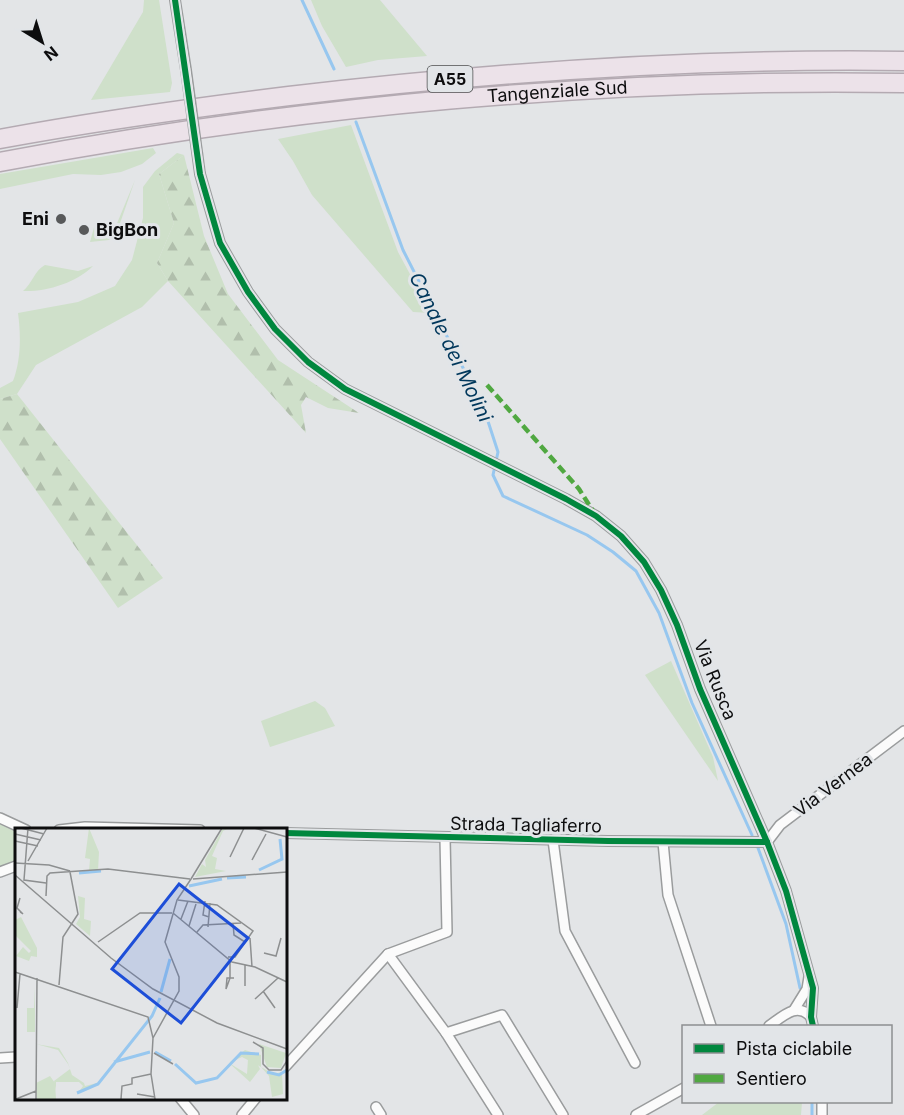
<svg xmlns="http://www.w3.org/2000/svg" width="904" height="1115" font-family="Inter,sans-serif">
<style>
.green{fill:#cfe0ca}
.forest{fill:url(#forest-firs)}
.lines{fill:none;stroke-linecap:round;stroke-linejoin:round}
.stream{stroke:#97c7ef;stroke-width:3}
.minor-casing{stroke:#9a9c9d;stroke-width:12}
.motorway-casing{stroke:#b4aab2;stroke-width:21}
.minor{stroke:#fbfbfb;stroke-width:9}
.motorway{stroke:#ece2e9;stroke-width:18}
.minor-bridge-casing{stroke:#9a9c9d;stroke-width:12;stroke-linecap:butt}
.minor-bridge{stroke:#fbfbfb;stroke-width:9}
.quiet{stroke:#50a841;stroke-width:4.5;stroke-dasharray:9 4.5;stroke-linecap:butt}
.cycleway-casing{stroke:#e2e5e8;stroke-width:10}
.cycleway{stroke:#00873e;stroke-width:6}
.poi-dot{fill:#58595a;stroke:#e2e5e8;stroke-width:2}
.labels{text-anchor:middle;stroke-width:6;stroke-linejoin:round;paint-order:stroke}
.shield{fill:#e2e5e8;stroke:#4d4e4f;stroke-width:1.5}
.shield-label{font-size:16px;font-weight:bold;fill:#0d0d0e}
.street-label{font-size:18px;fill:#0d0d0e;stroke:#e2e5e8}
.poi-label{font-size:18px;font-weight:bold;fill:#0d0d0e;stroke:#e2e5e8;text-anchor:end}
.water-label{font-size:20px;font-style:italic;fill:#00375b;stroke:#e2e5e8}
.inset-river{fill:none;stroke:#97c7ef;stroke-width:3}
.inset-road{fill:none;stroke:#8d8f90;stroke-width:1.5}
.view{fill:#1d4ed8;fill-opacity:0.15;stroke:#1d4ed8;stroke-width:3}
.inset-edge{fill:none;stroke:#0d0d0e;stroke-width:3}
</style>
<defs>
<pattern id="forest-firs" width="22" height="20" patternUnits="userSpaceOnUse" patternTransform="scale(1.5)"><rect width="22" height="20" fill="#cfe0ca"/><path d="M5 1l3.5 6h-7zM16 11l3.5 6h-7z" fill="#b1bfac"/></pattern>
</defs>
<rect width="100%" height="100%" fill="#e3e5e7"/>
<g class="green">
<path d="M144,0H159L172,83L170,92L91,100L143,12Z"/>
<path d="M311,0H380L427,56L378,60L346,67L322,26Z"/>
<path d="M351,125L398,252L431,313L413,312L312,195L293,161L278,139Z"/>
<path d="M153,148L156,153L142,164L121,172L101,175L73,174L0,189V174Z"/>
<path d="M177,153L184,155L159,174L174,223L157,263L168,281L142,307L36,365L17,394L0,399V388L13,381C21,360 21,336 18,313L78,302L115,286L132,260L143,218V187L155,171Z"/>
<path d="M135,180L117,232L109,240L90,242L95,224L107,230L111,235L113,233Z"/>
<path d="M45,265L78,271L93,266C76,283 46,292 23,291C32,284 34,271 45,265Z"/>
<path d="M671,661L713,757L718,781L645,675Z"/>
<path d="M315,701L325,708L335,726L270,747L261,721Z"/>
<path d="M0,824L16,832V862L0,868Z"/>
<path d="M719,1102H802L801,1115H702Z"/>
</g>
<g class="forest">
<path d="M184,155L204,236L228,294L278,360L359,413L328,408L306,397L301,405L306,433L168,281L157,263L174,223L159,174Z"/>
<path d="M17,394L163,578L118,608L0,439V399Z"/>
</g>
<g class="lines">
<g class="stream">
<path d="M302,0L334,69"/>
<path d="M356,122L403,250L484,409L498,452L493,475L503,496L587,535L613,552L636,571L659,613L692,703L752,835"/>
<path d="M758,848L786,924L800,988"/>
<path d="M812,1115V1102"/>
</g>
<g class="minor-casing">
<g id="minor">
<path d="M175,0L186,70"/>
<path d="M200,174L220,243L248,292L275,329L308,362L345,389L566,499L596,516L621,536L644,562L661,590L677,625L700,689L767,842L786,891L813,988L811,1017L813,1026"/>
<path d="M0,818L26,830"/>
<path d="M59,830L85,827L200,830"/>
<path d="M285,833L608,841L767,842"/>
<path d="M553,840L565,931L635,1063"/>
<path d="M663,842L668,895L711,1026"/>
<path d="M767,842L780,825L904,731"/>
<path d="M0,872L16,866"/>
<path d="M388,954L446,1033L498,1115"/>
<path d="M794,1010L807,989L809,977"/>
<path d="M769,1026C782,1017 797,1001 811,1017"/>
<path d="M446,1033L502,1015L563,1115"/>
<path d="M0,1058L16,1057"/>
<path d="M285,1067L388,954L447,932L445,838"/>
<path d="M180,1098L194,1115"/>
<path d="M822,1102V1115"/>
<path d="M376,1107L381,1115"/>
<path d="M242,1115L256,1098"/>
<path d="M636,1115L684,1088"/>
</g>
</g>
<g class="motorway-casing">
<g id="motorway">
<path d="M0,139C96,121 192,108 289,96C493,72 698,58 904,61"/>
<path id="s1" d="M0,162C295,106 604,78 904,83"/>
</g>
</g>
<use href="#minor" class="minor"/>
<use href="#motorway" class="motorway"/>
<g class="minor-bridge-casing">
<path id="minor-bridge" d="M186,70L200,174"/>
</g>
<use href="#minor-bridge" class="minor-bridge"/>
<path class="quiet" d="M487,385L579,489L593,511"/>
<g class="cycleway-casing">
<g id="cycleway">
<path d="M175,0L200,174L220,243L248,292L275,329L308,362L345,389L566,499L596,516L621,536L644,562L661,590L677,625L700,689L767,842L786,891L813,988L811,1017L813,1026"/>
<path d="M285,833L608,841L767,842"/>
</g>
</g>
<use href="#cycleway" class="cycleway"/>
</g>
<g class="poi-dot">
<circle cx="61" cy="219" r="6"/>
<circle cx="84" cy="230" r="6"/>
</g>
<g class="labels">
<rect class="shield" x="427.5" y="66" width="45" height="26" rx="4.5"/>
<g class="shield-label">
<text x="450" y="85">A55</text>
</g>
<g class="street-label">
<text dy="6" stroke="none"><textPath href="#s1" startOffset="562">Tangenziale Sud</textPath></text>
<text transform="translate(715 680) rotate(68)" y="6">Via Rusca</text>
<text transform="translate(833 785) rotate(-37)" y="6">Via Vernea</text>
<text transform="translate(526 825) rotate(1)" y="6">Strada Tagliaferro</text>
</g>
<g class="poi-label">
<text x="49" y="225">Eni</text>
<text x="96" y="236" text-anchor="start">BigBon</text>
</g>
<g class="water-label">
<text transform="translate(451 347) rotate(64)" y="7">Canale dei Molini</text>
</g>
</g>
<g transform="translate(15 828)">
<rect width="272" height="272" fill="#e3e5e7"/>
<path d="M74,0L84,24L83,43H74L75,31L70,30ZM214,0L208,3L197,28L202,30L200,41L211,43L180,49L187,36L191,39L190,32L207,2ZM63,68L70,70L69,91L76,93L75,108L61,96L65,89ZM6,89L22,120V129L16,128L14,133L1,128L8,119L14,125L16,123L0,107V92ZM20,159V204H12V180H19ZM21,216L44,220L53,235L57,247L69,255L70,258L86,254L84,256L63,265L68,258L64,254H41V262L39,253L55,241L53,236L43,222ZM244,216L271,225L266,240L252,239ZM233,231L241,233L245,241L235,254L214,235L232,246ZM246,239L258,246L267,244L268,266L257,269L254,248Z" fill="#cfe0ca"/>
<path d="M230,222L246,227V239L227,229L214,235ZM35,248L40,255L41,271H22L21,255Z" fill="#cfe0ca"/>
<path class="inset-river" d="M244,42L267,31L265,11M64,45L86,43M212,50L231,49M174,58L207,51M146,164L155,131M140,224L156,233M99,234L135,224M160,236L181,255L202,250L226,225L244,226M252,244L264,247L272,242M62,265L83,256L137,188L145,170"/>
<path class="inset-road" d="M6,0L29,6M13,0L9,52L31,55M239,0L272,9M0,6L26,12M0,13L23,18M215,29L229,0M237,32L251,6M13,33L32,0M0,35L34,37L55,43M0,47L96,130L138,161L202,195L272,221M176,51L207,0M178,51L272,44M31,68L32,48L35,45L93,41L175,51M5,70L2,80L8,86L5,84M163,72L202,77L238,103L220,129H213M190,73L188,87L194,89M158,85L217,134L240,139L272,154M166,91L173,73M218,95L219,107L230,114M174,98L181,76M193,99L195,75M182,104L188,97L226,95M235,110L237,139M83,114L125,85H157M249,125L261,128L266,110M215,134V150H219M0,144L133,189L138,210L136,246L140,271M212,150H215L211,161ZM44,157L48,109L63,86L55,44M230,158V137M248,163L260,180M240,171L263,150M2,180L5,146M138,210L164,163V149L150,114L162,72L176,51M238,214L248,220V236L254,242H266L272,233M139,225L158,236M122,266L140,269M1,271L21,263M21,271L22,150M106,271L107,258L117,256V250L136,246"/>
<path class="view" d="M164,56L233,110L166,195L97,141Z"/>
<rect width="272" height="272" class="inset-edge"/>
</g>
<rect x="682" y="1025" width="210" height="78" fill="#e2e5e8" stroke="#8d8f91" stroke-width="1.5"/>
<rect x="694" y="1044" width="30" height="9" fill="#00873e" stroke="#8d8f91" stroke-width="1.5"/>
<text x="736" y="1055" font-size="18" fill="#0d0d0e">Pista ciclabile</text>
<rect x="694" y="1074" width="30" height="9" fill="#50a841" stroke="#8d8f91" stroke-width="1.5"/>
<text x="736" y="1085" font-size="18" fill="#0d0d0e">Sentiero</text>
<g transform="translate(42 42) rotate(142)" stroke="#e2e5e8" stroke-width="4.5" paint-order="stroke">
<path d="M0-4.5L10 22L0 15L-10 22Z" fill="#0d0d0e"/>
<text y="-9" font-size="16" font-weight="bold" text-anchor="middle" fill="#0d0d0e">N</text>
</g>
</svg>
